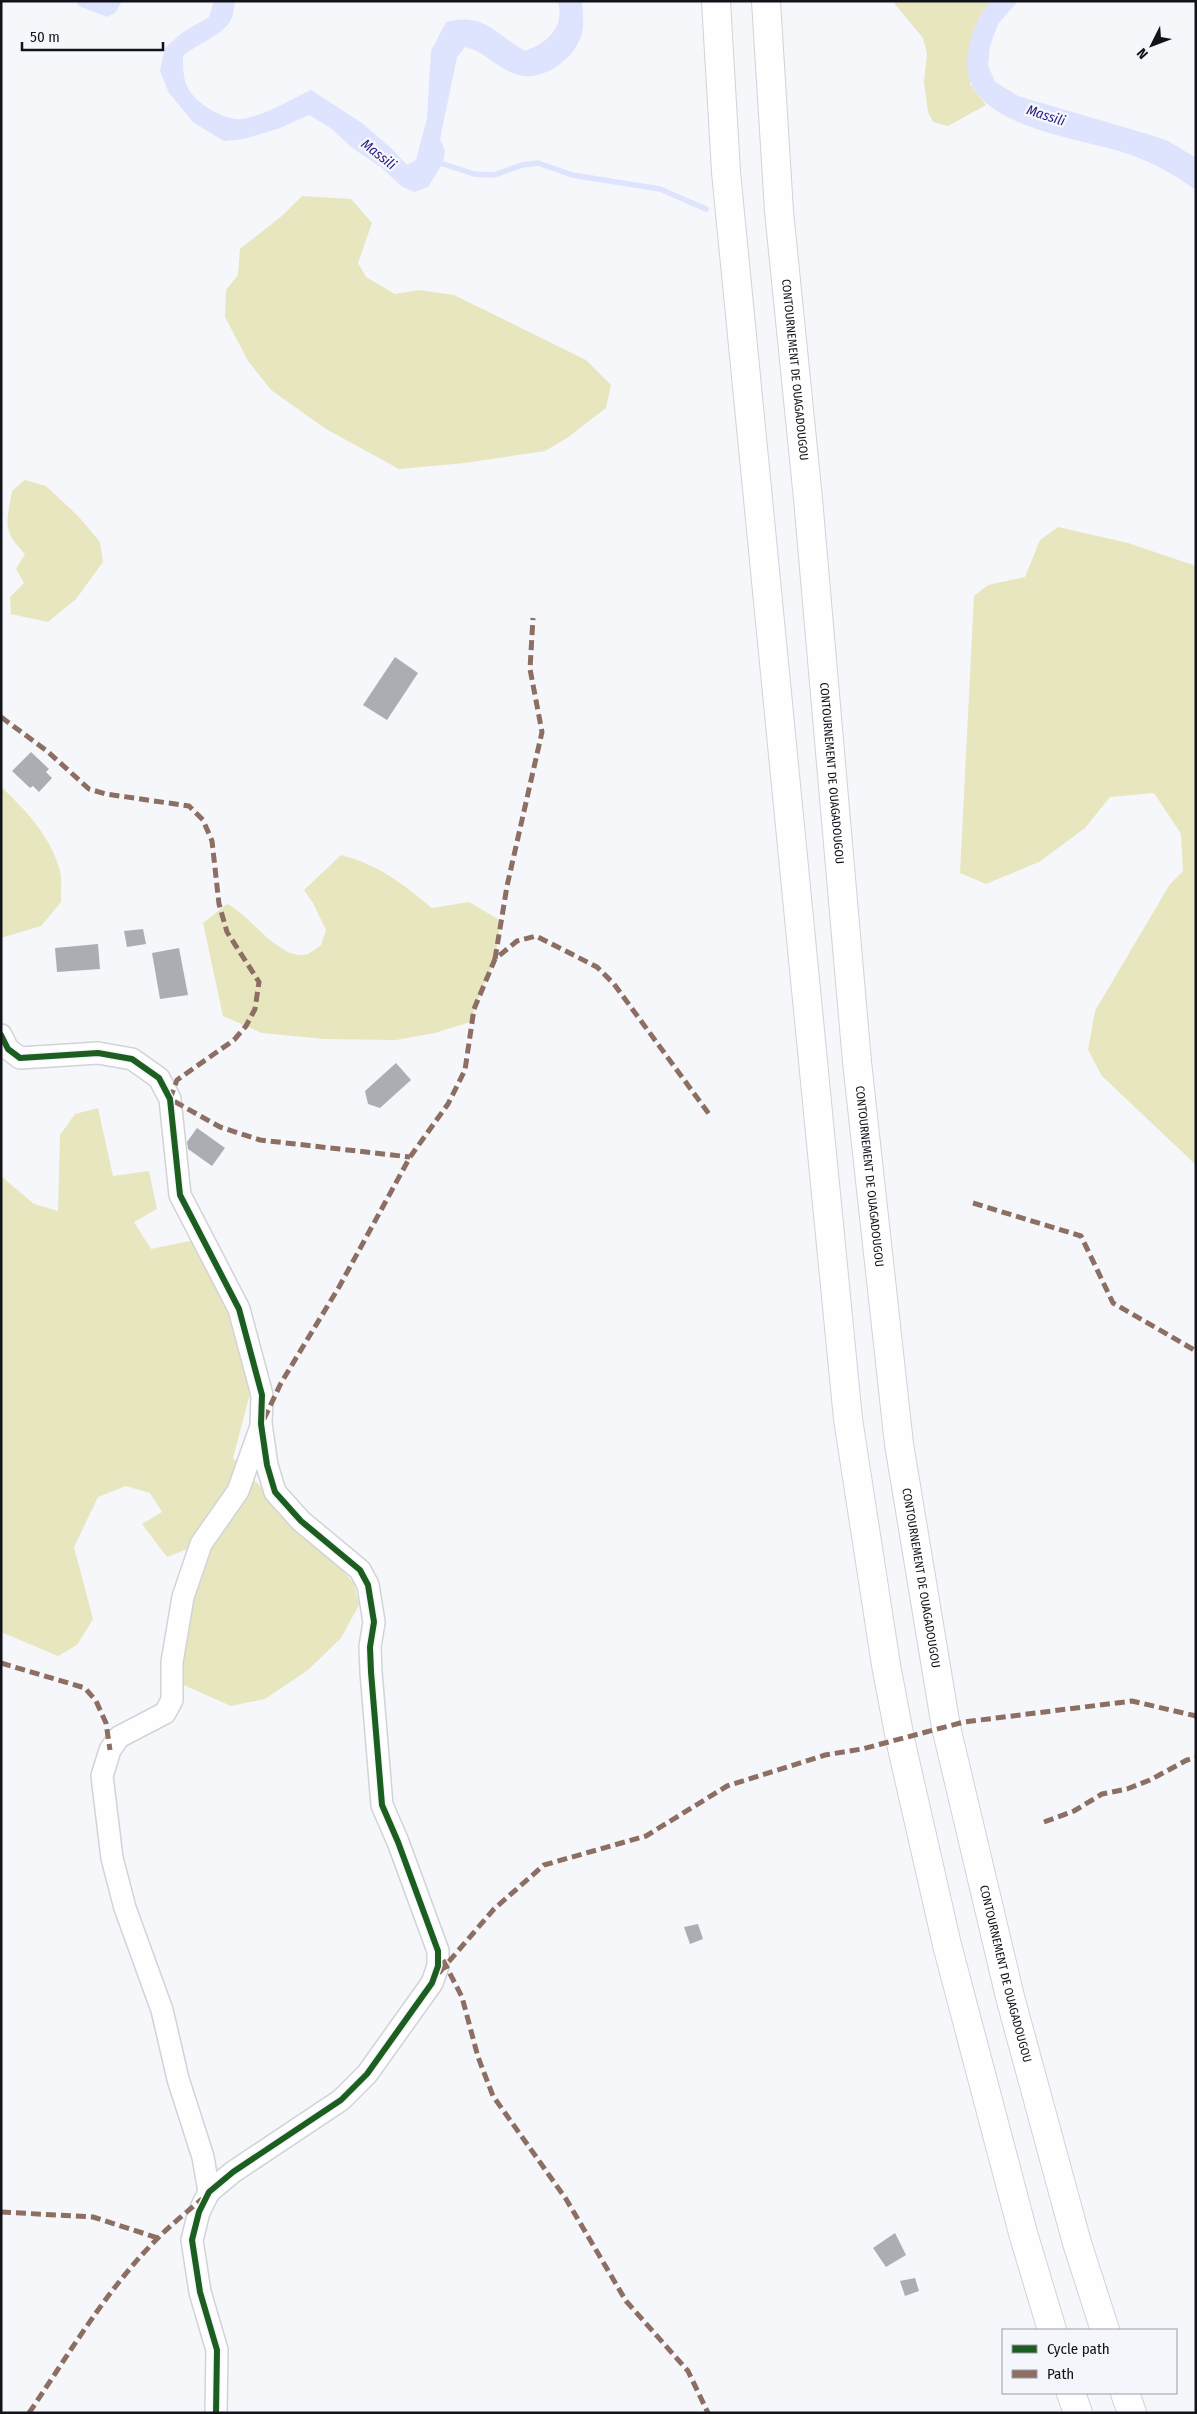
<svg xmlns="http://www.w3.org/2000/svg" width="1197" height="2414" font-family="'Fira Sans Condensed',sans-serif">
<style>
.green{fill:#e7e6bf}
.water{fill:#dee3fe}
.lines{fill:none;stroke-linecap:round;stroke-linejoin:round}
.stream{stroke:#dee3fe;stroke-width:5.5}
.building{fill:#acadb2}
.minor-casing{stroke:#d2d3d9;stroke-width:24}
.trunk-casing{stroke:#d2d3d9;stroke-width:30}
.minor{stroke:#fefefe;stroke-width:21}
.trunk{stroke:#fefefe;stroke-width:28}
.quiet{stroke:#8d6e63;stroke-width:5;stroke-dasharray:10 5;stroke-linecap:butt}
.cycleway-casing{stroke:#f5f6fb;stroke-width:9}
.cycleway{stroke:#1b5e20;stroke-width:6}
.labels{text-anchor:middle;stroke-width:5;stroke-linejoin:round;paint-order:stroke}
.street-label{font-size:12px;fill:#11121a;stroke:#f5f6fb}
.water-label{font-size:14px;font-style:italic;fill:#25197c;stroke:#f5f6fb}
</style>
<rect width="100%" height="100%" fill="#f6f7fa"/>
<g class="green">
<path d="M896,1H990L986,7L970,84L986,105L948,126L933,122L928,112L924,82L927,54L923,38L894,3Z"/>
<path d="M302,196L351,199L372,223L358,263L366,277L395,294L419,290L454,295L586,360L611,385L606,408L567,438L545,451L465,463L399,469L326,429L271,390L248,361L225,317L226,290L238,275L240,249L283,215Z"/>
<path d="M25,480L46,486L78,516L100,542L103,562L76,599L48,622L11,614L10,597L24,583L16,569L25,554C1,530 7,522 12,491Z"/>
<path d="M1058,527L1128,543L1196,566V1165L1102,1076L1088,1050L1095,1011L1170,884L1183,871L1181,834L1154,793L1110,797L1085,828L1039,862L986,884L960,873L974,596L988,585L1025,577L1040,540Z"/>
<path d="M1,787C26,810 51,837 60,871C62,881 61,893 61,902L41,926L1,938Z"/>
<path d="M341,855C379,865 402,883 432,908L469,902L501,921L495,959L474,1009L473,1021L435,1033L396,1040L324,1039L262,1033L223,1016L203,923L227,904C249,913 280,963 308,954C312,952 317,948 321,945L326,930L313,903L304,890Z"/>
<path d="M98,1108L113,1176L149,1171L157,1209L134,1222L151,1249L204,1238L256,1371L233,1458L354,1583L359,1605L341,1638L308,1670L265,1699L231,1706L172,1680L200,1544L167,1557L142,1524L162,1512L150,1493L126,1486L98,1497L74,1547L93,1619L77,1645L58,1656L1,1632V1176L34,1204L58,1211L60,1135L75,1114Z"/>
</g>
<g class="water">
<path d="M75,1H122L115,13L107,17L79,6Z"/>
<path d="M214,1H235C234,6 234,12 232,17C227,34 196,44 183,56C183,69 183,83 191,93C201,106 226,121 242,119C264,116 291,99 311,90L362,123L393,150L407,165L416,160L427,118L431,51L446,22C485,12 495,34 525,51C548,43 565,27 558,1H582C583,14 585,27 580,39C571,62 540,83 515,74C497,68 484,51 465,47L457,57L440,139L445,151L443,163L428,187L415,192L402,187L382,168L351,147L332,129L309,115L280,128L244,139L224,141L194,123L169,93L160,71L165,48L183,32L209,17Z"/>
<path d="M990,1H1018L998,24L990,46L988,65L995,82L1018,96L1154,136L1168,141L1196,158V190C1173,174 1151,161 1125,153C1076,137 954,125 968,53C971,34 978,16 990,1Z"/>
</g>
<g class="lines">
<path class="stream" d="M437,162L474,174L494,175L522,165L538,163L572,175L660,189L706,209"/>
</g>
<g class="building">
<path d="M395,657L418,673L387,720L363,705Z"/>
<path d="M31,752L49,769L46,772L52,778L39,792L33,786L30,788L12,771Z"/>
<path d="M143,929L146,944L127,947L124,931Z"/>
<path d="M98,944L100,969L57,972L55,948Z"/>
<path d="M179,948L188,995L160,999L152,953Z"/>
<path d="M396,1063L411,1080L380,1108L368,1104L365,1091Z"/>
<path d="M197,1128L225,1148L212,1166L188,1149L187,1142Z"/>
<path d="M698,1924L703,1939L690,1944L684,1927Z"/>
<path d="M895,2233L906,2255L886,2267L873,2248Z"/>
<path d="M915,2278L919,2291L905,2296L900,2281Z"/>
</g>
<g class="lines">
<g class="minor-casing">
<g id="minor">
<path d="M1,1035L8,1049L20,1058L98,1053L132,1059L159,1078L170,1099L180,1195L239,1309L262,1395L261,1424L267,1465L275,1492L301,1521L360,1570L368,1585L374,1622L370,1647L371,1672L382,1805L398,1842L438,1951V1966L432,1983L367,2074L341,2100L233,2172L209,2192L199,2212L192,2240L200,2292L217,2350L216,2413"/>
<path d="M209,2192L203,2157L178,2079L162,2010L125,1908L112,1858L102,1776L110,1750L119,1737L165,1713L172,1700V1662L183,1597L201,1544L238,1491L260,1429"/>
</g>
</g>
<g class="trunk-casing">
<g id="trunk">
<path d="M716,1L726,172L848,1419L886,1665L900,1739L947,1945L1023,2233L1052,2330"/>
<path id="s1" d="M766,1L779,211L808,499L857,1062L899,1444L946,1727L1010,1997L1077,2243L1105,2330"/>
<path d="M1071,2393L1078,2413"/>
<path d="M1125,2393L1132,2413"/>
</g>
</g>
<use href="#minor" class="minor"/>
<use href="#trunk" class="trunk"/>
<g class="quiet">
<path d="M1,717L47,751L89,789L106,794L189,806L203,820L212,841L219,904L227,932L259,982L255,1009L246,1026L234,1040L177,1080L170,1099L220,1127L260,1140L410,1157"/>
<path d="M495,959L507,886L542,732L530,669L533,618"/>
<path d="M973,1203L1081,1236L1113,1303L1196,1351"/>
<path d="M264,1419L281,1383L339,1287L410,1157L448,1104L465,1070L474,1009L495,959L517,941L536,936L597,967L614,984L709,1114"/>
<path d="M1,1663L85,1688L96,1701L106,1723L110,1750"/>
<path d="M1044,1822L1074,1811L1102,1794L1127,1789L1150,1780L1187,1760L1196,1758"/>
<path d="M443,1960L462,1997L478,2057L493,2096L566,2199L626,2301L688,2371L708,2413"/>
<path d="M439,1973L494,1909L544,1865L646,1836L727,1786L825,1755L862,1749L964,1722L1132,1701L1196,1716"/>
<path d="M1,2212L93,2217L158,2238"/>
<path d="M29,2413C69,2354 108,2287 159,2237C172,2224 188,2211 202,2199"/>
</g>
<g class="cycleway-casing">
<path id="cycleway" d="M1,1035L8,1049L20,1058L98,1053L132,1059L159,1078L170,1099L180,1195L239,1309L262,1395L261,1424L267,1465L275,1492L301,1521L360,1570L368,1585L374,1622L370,1647L371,1672L382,1805L398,1842L438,1951V1966L432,1983L367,2074L341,2100L233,2172L209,2192L199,2212L192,2240L200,2292L217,2350L216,2413"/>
</g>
<use href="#cycleway" class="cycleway"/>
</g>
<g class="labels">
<g class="street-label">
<text dy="4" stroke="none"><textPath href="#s1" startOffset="370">CONTOURNEMENT DE OUAGADOUGOU</textPath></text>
<text dy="4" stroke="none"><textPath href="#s1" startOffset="775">CONTOURNEMENT DE OUAGADOUGOU</textPath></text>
<text dy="4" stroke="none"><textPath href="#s1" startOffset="1180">CONTOURNEMENT DE OUAGADOUGOU</textPath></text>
<text dy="4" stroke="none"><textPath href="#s1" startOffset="1585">CONTOURNEMENT DE OUAGADOUGOU</textPath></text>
<text dy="4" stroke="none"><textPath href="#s1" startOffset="1990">CONTOURNEMENT DE OUAGADOUGOU</textPath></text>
</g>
<g class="water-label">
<text transform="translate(1046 115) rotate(18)" y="5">Massili</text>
<text transform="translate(379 154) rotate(38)" y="5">Massili</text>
</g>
</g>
<rect width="1197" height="2414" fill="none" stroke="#11121a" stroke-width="5"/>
<rect x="1002" y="2329" width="175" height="65" fill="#f5f6fb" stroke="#9a9ba1"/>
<rect x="1012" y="2345" width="25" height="8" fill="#1b5e20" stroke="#9a9ba1"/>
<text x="1047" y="2354" font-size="15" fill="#11121a">Cycle path</text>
<rect x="1012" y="2370" width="25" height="8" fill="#8d6e63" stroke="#9a9ba1"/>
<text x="1047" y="2379" font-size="15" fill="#11121a">Path</text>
<g transform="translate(1152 45) rotate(228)" stroke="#f5f6fb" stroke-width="4" paint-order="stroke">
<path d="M0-4L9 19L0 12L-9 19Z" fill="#11121a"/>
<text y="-8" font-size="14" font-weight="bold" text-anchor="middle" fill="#11121a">N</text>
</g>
<path d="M22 42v8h141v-8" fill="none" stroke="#11121a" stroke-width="2.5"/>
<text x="30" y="42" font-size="15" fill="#11121a" stroke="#f5f6fb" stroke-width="4" paint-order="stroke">50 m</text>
</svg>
